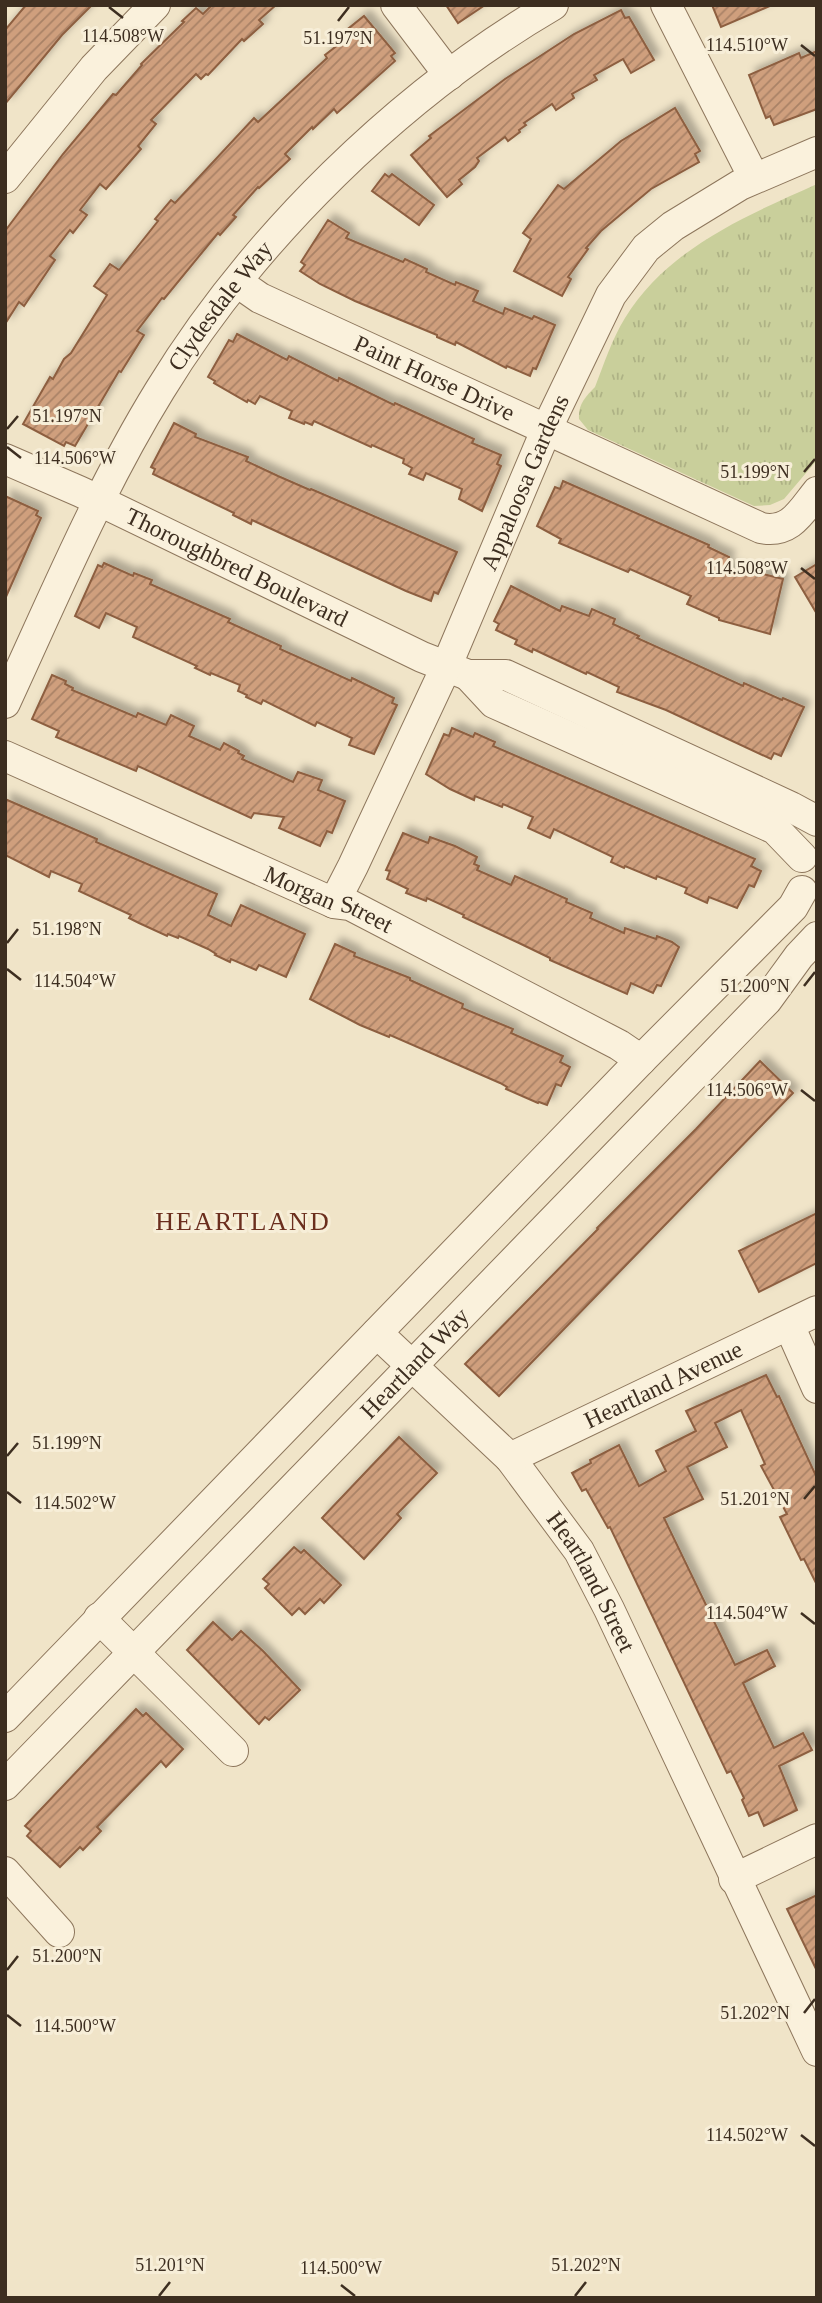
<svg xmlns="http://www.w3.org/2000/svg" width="822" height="2303" font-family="Georgia,serif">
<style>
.grass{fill:url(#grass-tufts)}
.building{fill:url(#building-hatch);stroke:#8d5f41;stroke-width:2;filter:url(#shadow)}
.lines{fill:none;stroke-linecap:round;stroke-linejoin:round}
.minor-casing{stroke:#8d765c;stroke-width:32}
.minor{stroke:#faf1dc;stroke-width:30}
.ticks{fill:none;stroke:#3d2e20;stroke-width:2.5}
.labels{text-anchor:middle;stroke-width:6;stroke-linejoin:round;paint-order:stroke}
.street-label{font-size:24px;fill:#3d2e20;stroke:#f7eed8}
.neighbourhood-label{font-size:26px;letter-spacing:2px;fill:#6b2e1e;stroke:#f7eed8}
.ticks-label{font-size:18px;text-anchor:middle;fill:#3d2e20;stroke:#f7eed8;stroke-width:6;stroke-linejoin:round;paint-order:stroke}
</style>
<defs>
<pattern id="grass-tufts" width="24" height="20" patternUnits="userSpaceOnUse" patternTransform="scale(1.75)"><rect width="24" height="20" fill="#c9cf9b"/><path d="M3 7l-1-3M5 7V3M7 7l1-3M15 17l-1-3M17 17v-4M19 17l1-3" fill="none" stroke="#aeb285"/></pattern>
<pattern id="building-hatch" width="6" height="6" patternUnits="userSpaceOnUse" patternTransform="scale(1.75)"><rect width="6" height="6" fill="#cf9f7d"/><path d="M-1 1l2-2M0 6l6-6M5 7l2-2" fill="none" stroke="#a98266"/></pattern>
<filter id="shadow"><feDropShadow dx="6" dy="-6" stdDeviation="3.5" flood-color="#0004"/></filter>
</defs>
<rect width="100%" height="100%" fill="#f0e4c8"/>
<path class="grass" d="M817,184V460L784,499L770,505L754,506L588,430L579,419C578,405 585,397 595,387C604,364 612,339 625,318C668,248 746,216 817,184Z"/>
<g class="building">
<path d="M26,5H92L62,35L5,104V30Z"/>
<path d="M212,5H276L259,20L263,24L244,41L242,39L208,75L206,74L201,79L196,74L151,120L156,124L138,146L141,149L106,189L100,184L80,210L87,215L73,233L70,230L50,256L55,260L24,306L19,302L5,324V231L63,154L113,94L116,95L142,65L141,64L184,22L182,21L196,8L203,14Z"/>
<path d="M446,5H485L458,23Z"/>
<path d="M712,5H772L721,27Z"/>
<path d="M621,10L625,18L629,17L654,60L631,73L623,59L594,75L597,80L572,94L574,98L556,110L552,104L524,123L526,125L519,130L520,132L508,141L505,137L477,158L479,161L475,167L459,180L462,184L447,197L411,155L431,138L429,136L505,79L574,34Z"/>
<path d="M364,16L395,53L391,56L395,61L337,113L334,109L313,129L312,127L285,154L290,159L259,188L258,187L233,215L236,217L220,235L218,233L164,299L162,298L137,331L144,335L121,372L119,371L75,446L66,442L64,446L23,424L50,377L53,379L64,359L71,353L107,295L94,286L110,264L119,270L158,221L155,219L171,200L175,203L254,118L258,122L327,58L325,55L348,37L344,32Z"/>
<path d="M817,51V109L774,125L770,116L766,118L749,75L799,53L801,58Z"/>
<path d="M675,108L700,151L695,154L699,162L651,189L601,231L586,248L588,249L568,277L571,279L562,296L514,271L531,239L523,233L558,185L564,189L621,141Z"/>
<path d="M385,174L389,177L392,174L434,205L419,225L372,191Z"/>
<path d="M328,220L349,233L346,238L403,262L405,259L427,269L426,272L455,285L456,282L478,291L473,301L503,314L505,308L532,319L534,316L555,325L536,369L533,368L530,376L507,366L506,368L456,342L455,345L437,337V335L355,301L320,284L300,271L305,265L301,262Z"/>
<path d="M237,334L287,360L289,356L338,381L339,378L394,405L395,403L419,414L474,439L472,443L501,455L497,464L501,466L482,511L459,499L462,489L426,473L423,480L409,474L412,468L403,463L404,459L372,445L371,447L314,421L312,425L305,422L304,424L289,418L292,411L260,396L255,404L248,400L247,402L214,383L215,381L208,377L229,340L233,342Z"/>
<path d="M174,423L196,434L195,437L248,457L246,461L278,476L310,490L311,489L457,552L438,594L434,592L431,601L406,591L252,520L251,524L233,515L234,513L153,474L155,469L151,467Z"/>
<path d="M563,481L709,545L708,547L729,557L725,567L759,576V573L783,579L770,634L719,620V618L687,604L691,596L630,569L628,572L559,543L561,539L537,526L555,487L560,489Z"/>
<path d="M5,496L38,511L36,515L41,518L5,599Z"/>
<path d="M104,563L133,576L134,573L152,580L150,584L230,619L228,622L281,646L280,649L351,681L352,678L394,698L392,703L397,705L374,754L349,745L352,738L317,722L315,726L263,700L261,704L246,697L247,695L238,691L240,685L211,673L210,675L195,668L197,666L133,637L137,627L106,613L99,628L75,616L98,565L102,567Z"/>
<path d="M817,564V614L795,577Z"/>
<path d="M511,586L560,611L562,606L589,616L592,609L615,619L613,624L639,636L637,638L743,686L744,683L782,700L783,698L804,707L781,756L774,753L771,759L666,710L617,692L619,687L587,672L586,674L533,649L532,652L515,644L517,640L496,630L499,624L494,621Z"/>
<path d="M52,675L66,681L65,684L73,688L72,690L136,717L138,713L166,725L171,715L194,726L189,736L220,750L224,743L239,751L238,753L244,756L242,759L293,782L298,772L322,780L318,790L345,801L332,833L327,831L320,846L279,828L284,817L254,813L251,818L138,766L136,771L56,737L59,731L32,719Z"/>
<path d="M452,728L473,737L475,733L495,742L493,746L755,859L751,866L761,871L754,887L749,885L737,908L709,897L707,903L685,893L687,888L657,876L656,879L625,866L624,868L611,862L613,857L554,829L550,838L528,828L533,817L503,804L502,807L475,796L474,800L450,789L426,774L444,734L449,736Z"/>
<path d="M5,799L97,839L96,842L217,894L208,915L231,926L241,905L305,934L286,977L259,965L256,970L231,959L230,962L215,955L216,954L208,949L179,936L178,938L168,934L167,936L139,923L129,918L131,915L79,891L82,884L51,871L49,877L5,855Z"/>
<path d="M403,833L428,843L430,837L455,846L477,857L474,864L479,866L477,870L511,885L515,876L567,899L566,902L592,913L590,918L624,933L625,928L656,939L657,936L672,942L679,947L661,986L657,985L653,993L631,983L627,994L550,960V958L519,943L463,917L464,915L427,898L426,901L406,893L408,889L387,879L390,871L386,870Z"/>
<path d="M335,944L355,953L354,956L410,978V980L463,1004L462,1008L513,1029L511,1033L563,1056L560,1062L570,1067L561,1086L556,1084L547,1105L539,1102L538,1103L506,1089L507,1087L500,1083L390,1035L389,1037L360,1025L310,999Z"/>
<path d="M760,1061L793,1093L499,1396L465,1364L598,1229L597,1228L696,1129Z"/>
<path d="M817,1213V1263L759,1292L739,1251Z"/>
<path d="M766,1375L777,1397L779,1396L817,1478V1585L804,1559L801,1560L780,1517L787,1514L761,1466L765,1464L741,1410L715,1423L727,1447L687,1467L703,1499L664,1518L735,1665L767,1650L775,1666L743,1683L774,1748L803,1733L812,1750L779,1766L797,1810L764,1826L758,1812L749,1816L742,1800L744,1798L731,1771L727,1773L610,1527L608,1528L586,1489L582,1491L572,1473L591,1463L590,1460L619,1445L639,1486L666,1471L656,1451L696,1431L686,1411Z"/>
<path d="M399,1437L437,1473L397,1514L401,1518L364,1559L322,1518Z"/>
<path d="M294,1547L301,1553L304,1550L341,1585L324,1603L320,1599L305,1614L299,1608L292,1615L265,1588L269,1584L263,1579Z"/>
<path d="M213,1622L232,1640L241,1631L263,1651L300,1690L269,1720L265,1717L259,1724L187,1650Z"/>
<path d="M136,1709L143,1716L146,1713L183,1749L166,1767L161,1761L97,1827L101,1831L83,1850L80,1847L60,1867L27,1836L31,1831L25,1826Z"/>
<path d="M817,1895V1971L787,1909Z"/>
</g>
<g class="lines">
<g class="minor-casing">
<g id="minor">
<path d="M396,5L449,75"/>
<path d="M666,5L754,178"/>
<path d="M5,178L94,68L155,5"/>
<path id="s1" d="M237,282L260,298L761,528C790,534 801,512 817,492"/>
<path id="s2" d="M5,459L81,492L422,657L468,675H506L791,807L817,821"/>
<path d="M468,675L494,703L775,829L802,857"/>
<path id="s3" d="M5,703C54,597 99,489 160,390C253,238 399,95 553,5"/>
<path id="s4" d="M5,756L334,903L350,905L619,1045L641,1060"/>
<path id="s5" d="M334,903L353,866L447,665L547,428L611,295L646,248L673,226L740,185L817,152"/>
<path d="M789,1325L817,1388"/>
<path id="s6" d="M377,1333L510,1458L579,1551L609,1609L817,2051"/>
<path id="s7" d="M510,1458L817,1311"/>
<path d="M99,1618L233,1751"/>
<path d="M5,1717L641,1060L793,907L802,891"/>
<path id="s8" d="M5,1785L767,1000L799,956L817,937"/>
<path d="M5,1872L59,1932"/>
<path d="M734,1879L817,1839"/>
</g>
</g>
<use href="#minor" class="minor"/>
</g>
<path class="ticks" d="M109,7L123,18M338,21L349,7M801,45L815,56M7,429L18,416M7,447L21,458M804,472L815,459M801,568L815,579M7,943L18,929M7,969L21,980M804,986L815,972M801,1090L815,1101M7,1456L18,1443M7,1492L21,1503M804,1499L815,1486M801,1613L815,1624M7,1970L18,1956M804,2013L815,1999M7,2015L21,2026M801,2135L815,2146M341,2285L355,2296M159,2296L170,2282M575,2296L586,2282"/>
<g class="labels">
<g class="street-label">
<text dy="8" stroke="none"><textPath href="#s3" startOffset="453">Clydesdale Way</textPath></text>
<text dy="8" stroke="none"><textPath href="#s1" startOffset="220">Paint Horse Drive</textPath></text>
<text dy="8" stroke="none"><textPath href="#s5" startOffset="462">Appaloosa Gardens</textPath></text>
<text dy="8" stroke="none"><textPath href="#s2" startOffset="256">Thoroughbred Boulevard</textPath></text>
<text dy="8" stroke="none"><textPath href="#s4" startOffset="354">Morgan Street</textPath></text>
<text dy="8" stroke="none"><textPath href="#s8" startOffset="588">Heartland Way</textPath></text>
<text dy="8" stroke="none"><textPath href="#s7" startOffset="170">Heartland Avenue</textPath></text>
<text dy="8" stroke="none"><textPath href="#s6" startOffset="331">Heartland Street</textPath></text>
</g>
<g class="neighbourhood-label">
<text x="243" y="1230">HEARTLAND</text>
</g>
</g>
<g class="ticks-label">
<text x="123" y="42">114.508°W</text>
<text x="338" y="44">51.197°N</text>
<text x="747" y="51">114.510°W</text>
<text x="67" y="422">51.197°N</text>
<text x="75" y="464">114.506°W</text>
<text x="755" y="478">51.199°N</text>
<text x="747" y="574">114.508°W</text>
<text x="67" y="935">51.198°N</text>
<text x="75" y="987">114.504°W</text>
<text x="755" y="992">51.200°N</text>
<text x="747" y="1096">114.506°W</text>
<text x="67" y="1449">51.199°N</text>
<text x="755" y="1505">51.201°N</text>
<text x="75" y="1509">114.502°W</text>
<text x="747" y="1619">114.504°W</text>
<text x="67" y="1962">51.200°N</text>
<text x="755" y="2019">51.202°N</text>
<text x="75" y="2032">114.500°W</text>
<text x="747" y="2141">114.502°W</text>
<text x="170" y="2271">51.201°N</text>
<text x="586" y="2271">51.202°N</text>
<text x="341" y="2274">114.500°W</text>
</g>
<rect width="822" height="2303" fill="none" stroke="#3d2e20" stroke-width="14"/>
</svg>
